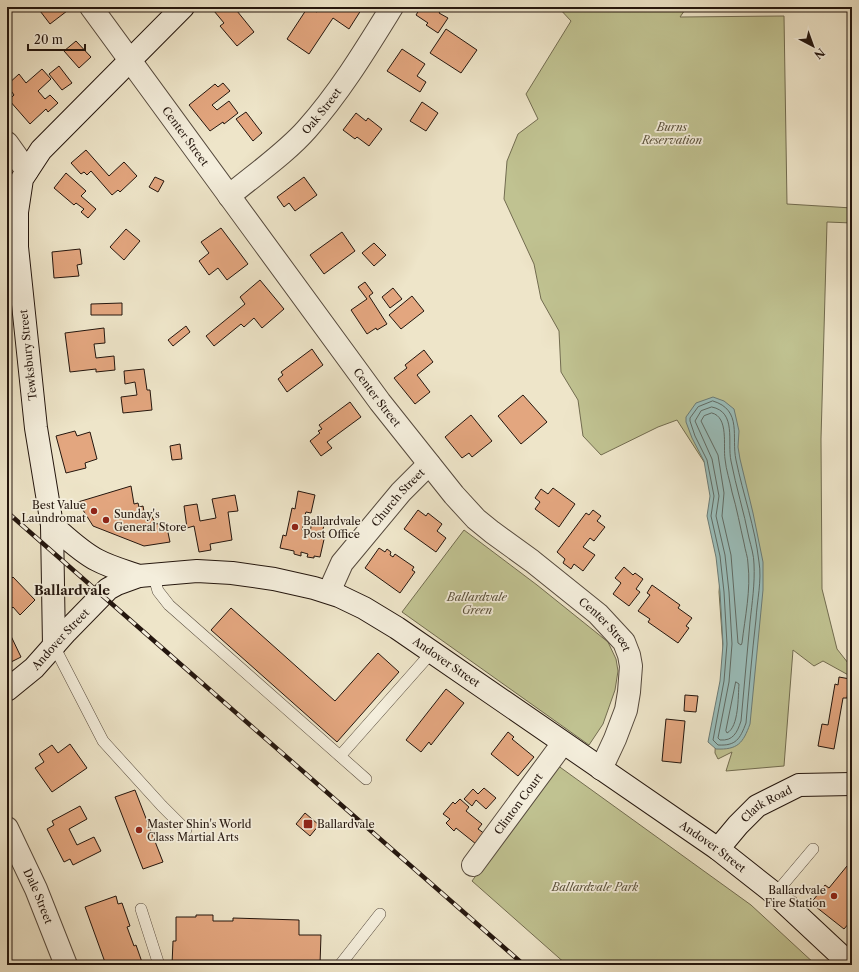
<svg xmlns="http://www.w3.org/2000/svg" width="859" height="972" font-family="'Libre Caslon Text',serif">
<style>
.green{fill:#c0c291;stroke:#726c50}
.water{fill:#9abebb;stroke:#6b7b76}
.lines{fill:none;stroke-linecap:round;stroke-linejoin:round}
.shore{stroke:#5f6a64;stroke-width:1}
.building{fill:#e3a67f;stroke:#24160e}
.lane-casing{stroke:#564a3d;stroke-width:12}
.street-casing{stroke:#564a3d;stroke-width:24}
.secondary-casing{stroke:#24160e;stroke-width:24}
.lane{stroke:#f4eedc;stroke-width:11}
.street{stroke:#f4eedc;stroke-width:22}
.secondary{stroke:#f4eedc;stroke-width:22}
.rail-casing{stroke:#24160e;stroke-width:4.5}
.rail{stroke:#f4eedc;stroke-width:3;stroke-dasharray:9;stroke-linecap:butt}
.poi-dot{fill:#8f2418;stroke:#f4eedc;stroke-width:1.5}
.labels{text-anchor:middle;stroke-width:3.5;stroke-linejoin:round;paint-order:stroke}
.street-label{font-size:11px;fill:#24160e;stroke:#f4eedc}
.park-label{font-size:11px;font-style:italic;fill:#5b523c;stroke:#f4eedc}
.poi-label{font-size:11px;fill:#24160e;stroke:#f4eedc;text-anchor:start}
.quarter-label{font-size:13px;font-weight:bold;fill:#24160e;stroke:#f4eedc}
</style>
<rect width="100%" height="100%" fill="#eee5c9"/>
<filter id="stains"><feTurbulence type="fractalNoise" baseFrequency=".005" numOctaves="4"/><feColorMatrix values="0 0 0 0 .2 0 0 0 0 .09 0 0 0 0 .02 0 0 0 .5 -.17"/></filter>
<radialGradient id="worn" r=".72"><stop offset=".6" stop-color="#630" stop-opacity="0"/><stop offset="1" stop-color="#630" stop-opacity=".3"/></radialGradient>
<g class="green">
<path d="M558,7H687L680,17L784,16L787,204L852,208V223L827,222L821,439L822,589L837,649L852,668V677L823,661L814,666L793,650L784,766L726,771L732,752L718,759L715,753L716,725L721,699L723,648L719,592L721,566L708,468L677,420L658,427L601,455L583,436L578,400L561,372L559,331L541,299L534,264L504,199L507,161L518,134L538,119L526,94L571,21Z"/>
<path d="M464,530L537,585L608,642L616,659L618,671L615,690L603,724L589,745L402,612Z"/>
<path d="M557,765L751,905L816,965H567L472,881Z"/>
</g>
<path class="water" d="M713,397L724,401L734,409L739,431L738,447L740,459L753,513L763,562V590L750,724C743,743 738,750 716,749L708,742L720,681L723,644L720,592L716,557L707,516L710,496L704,461L692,438L686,422V417L696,403Z"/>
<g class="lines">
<g class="shore">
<path d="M713,401C743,410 731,437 736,460C743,494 755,527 759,562C762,580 757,601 756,619C752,654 749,688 746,723C740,739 736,746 718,745L713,740L724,681L727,644L724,592L720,556L711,516L714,496L707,460L695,436L690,421V418L698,407Z"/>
<path d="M712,407C737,412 727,442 731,461C736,487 744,512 749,538C751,546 754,556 754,564C755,584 752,603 750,622C747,655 744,688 741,721C737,733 733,741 720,740L718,738L729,682L732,644L729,592L725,555L716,516L719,496L712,459L695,421L701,411Z"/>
<path d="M712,413C729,417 723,446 725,459C726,470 730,481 732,492C737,509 740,526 744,543C745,550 748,557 748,564C751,590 745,617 742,643L741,645L738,643L731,555L722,516L724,493L718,455L701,421L704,416Z"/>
<path d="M736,682L739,684C738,696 739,727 727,733L726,731Z"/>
</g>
</g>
<g class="building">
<path d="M37,7H64L67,11L50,24Z"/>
<path d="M219,7H239L240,8L237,11L254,32L237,46L220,26L224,23L214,11Z"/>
<path d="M308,7L317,12L321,7H363L349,29L333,18L309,54L287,39Z"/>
<path d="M421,7H443L439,13L448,18L438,33L426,25L428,23L416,15Z"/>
<path d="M446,29L477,50L461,73L430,53Z"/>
<path d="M76,41L91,57L79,68L64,51Z"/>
<path d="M402,49L425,64L417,76L426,82L420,92L387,71Z"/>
<path d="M59,66L72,83L62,90L49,74Z"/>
<path d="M42,69L51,79L38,91L45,99L50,95L58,103L48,112L46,109L30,124L9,100L14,95L7,85L19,74L26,83Z"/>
<path d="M223,83L230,91L212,105L217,110L229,101L238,113L224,124L223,122L210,131L189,105L215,84L218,87Z"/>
<path d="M422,102L438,113L426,131L410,121Z"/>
<path d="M246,112L262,133L253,141L236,119Z"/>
<path d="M356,113L366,121L368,118L382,129L369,146L357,137L355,139L343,130Z"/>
<path d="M86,150L109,176L124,162L137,176L120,192L118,190L112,195L91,171L87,175L84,172L81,174L71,163Z"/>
<path d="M66,173L86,191L81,196L96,209L88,218L81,212L84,209L76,203L74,205L54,188Z"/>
<path d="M155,177L164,181L158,192L149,187Z"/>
<path d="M304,177L317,195L295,211L289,203L284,207L277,197Z"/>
<path d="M221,228L248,264L227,280L218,268L209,275L199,261L209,253L201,242Z"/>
<path d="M126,229L140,241L124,260L110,247Z"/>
<path d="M342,232L355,251L324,274L310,255Z"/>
<path d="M374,243L386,255L374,266L362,253Z"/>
<path d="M80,249L82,264L77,265L79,276L54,278L52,252Z"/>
<path d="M260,280L284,309L262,328L254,318L244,327L241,324L214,346L206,336L245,304L240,297Z"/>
<path d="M365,282L373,293L369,296L387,324L377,330L376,328L367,334L351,310L367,299L358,287Z"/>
<path d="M393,288L402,299L390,308L382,297Z"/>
<path d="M412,296L424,311L401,329L389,315Z"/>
<path d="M122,303V315H91V304Z"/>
<path d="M186,326L190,332L173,346L168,340Z"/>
<path d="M104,328L105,343L94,344L96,358L114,356L115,370L96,372V369L70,372L65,333Z"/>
<path d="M312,349L323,365L287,392L278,379L283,375L281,372Z"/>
<path d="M424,350L433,362L417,375L430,392L415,404L394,378L407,368L405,365Z"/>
<path d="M144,369L147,390H150L152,410L123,413L121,397L137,395L135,382L125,384L124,371Z"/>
<path d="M523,395L547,422L521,444L498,416Z"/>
<path d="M350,402L361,417L327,442L332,448L321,456L310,441L320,433L318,431L322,429L319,425Z"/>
<path d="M471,415L492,441L472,457L469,453L462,458L445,437Z"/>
<path d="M75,431L77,436L90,432L97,459L85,463L86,468L66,473L56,436Z"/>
<path d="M180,444L182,459L172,460L170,446Z"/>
<path d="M131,486L134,504L138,503L139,507L143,506L145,517L151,515L156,524L166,523L170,542L144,546L93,526L78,502Z"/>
<path d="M553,488L575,504L559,527L535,509L540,502L535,498L541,489L548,494Z"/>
<path d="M298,491L315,495L311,513L306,512L304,518L307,519V522L304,521L302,530L310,532L312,522L324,525L322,534L325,535L320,557L314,556V558L307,557L308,554L301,552V556L294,554V551L280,548L283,535L286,536L292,508L295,509Z"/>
<path d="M235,495L238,511L228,512L232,540L210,544L211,550L199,552L194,526L187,528L184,506L197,504L200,521L216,518L212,499Z"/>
<path d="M418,510L426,516L428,513L442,524L437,531L446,538L436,552L404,529Z"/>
<path d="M593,510L601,516L597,521L605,527L594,541L590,538L583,547L595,555L583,571L574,564L571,569L563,563L565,559L557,552L586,513L589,515Z"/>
<path d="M379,548L385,552L387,549L391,552L390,555L393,557L395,554L414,567L412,570L415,572L400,593L365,568Z"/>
<path d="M624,567L633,575L635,573L643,579L636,589L640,592L629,606L613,594L621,583L615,578Z"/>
<path d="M13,577L35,600L20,615L13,607L7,613V583Z"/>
<path d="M652,585L680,605L678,608L692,618L686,626L689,628L678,643L648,622L650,619L638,611L650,595L647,593Z"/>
<path d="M231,608L335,701L378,653L399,672L337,742L211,630Z"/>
<path d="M10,634L21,657L7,664V635Z"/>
<path d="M839,677L850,679L847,698H843L834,749L818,746L822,724L828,725L835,684L838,685Z"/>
<path d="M446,689L464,703L431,745L429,742L421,752L406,740Z"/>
<path d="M685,695L698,696L696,712L684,711Z"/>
<path d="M666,719L685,721L681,763L662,761Z"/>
<path d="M508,732L514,737L512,739L534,757L518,776L491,754Z"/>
<path d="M70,744L87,768L52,792L35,768L44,762L39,754L52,745L58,753Z"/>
<path d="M484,788L496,798L486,809L476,800L472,806L464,799L473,789L478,794Z"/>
<path d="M135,790L163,862L143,869L115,797Z"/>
<path d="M460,799L469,807L466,811L482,824L478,829L485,834L476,844L456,828L454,831L446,823L450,819L443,814L453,802L455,804Z"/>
<path d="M80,806L87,819L69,829L77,845L94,837L101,851L73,865L70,859L64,862L47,829L54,825L52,821Z"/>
<path d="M305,813L319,825L310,836L296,824Z"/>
<path d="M852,865V923L850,922L844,929L811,903L825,885L829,888L847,866L850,868Z"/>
<path d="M116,896L118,904L122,903L130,926L127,927L134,946L136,945L143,965H106L85,907Z"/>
<path d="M196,915H213V921H233V918L299,920V935H321L320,964L279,963V965H172L173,941H176V917H196Z"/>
</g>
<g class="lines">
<g class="lane-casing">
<g id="lane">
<path d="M153,574L158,591L169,605L366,779"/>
<path d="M54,646L103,741L162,806L186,830"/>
<path d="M340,756L432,652"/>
<path d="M7,859L13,842"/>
<path d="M775,894L813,849"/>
<path d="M141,909L159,965"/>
<path d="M340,965L380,914"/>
</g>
</g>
<g class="street-casing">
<g id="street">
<path id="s1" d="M91,7L380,402L454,495L476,519L492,532L532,561L598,614L624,642L629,655L631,666L629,692L626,710L615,739L601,769"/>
<path d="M7,143L27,171"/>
<path id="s2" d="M229,196C254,175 286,153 307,129C340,92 366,49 392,7"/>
<path id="s3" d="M329,592L342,563L401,492L429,464"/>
<path id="s4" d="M7,828L36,889L66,965"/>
<path id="s5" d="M473,865L563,743"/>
</g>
</g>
<g class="secondary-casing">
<g id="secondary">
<path d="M52,525C66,537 80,551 97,560C110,567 125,571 139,576"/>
<path d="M54,646L52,525L36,428L17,247V212L22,179L41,150L183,7"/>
<path id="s6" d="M7,690L34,668L66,632L108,589L117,584L139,576L197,571L232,573L274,579L314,588L339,596L364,608L397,628L718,849L775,894L851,965"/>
<path id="s7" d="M718,849L738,825L757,806L799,785L852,784"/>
</g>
</g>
<use href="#lane" class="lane"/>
<use href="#street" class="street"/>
<use href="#secondary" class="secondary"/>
<g class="rail-casing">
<path id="rail" d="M7,512L524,965"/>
</g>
<use href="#rail" class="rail"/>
</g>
<g class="poi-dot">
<circle cx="94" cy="511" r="4"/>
<circle cx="106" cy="520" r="4"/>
<circle cx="295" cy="527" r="4"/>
<rect x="303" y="819" width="10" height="10" rx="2"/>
<circle cx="139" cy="830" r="4"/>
<circle cx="834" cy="896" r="4"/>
</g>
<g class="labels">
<g class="street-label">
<text dy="4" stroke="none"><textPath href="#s2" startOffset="126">Oak Street</textPath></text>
<text dy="4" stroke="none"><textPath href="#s1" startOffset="160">Center Street</textPath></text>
<text transform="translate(28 355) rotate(-96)" y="4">Tewksbury Street</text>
<text dy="4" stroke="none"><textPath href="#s1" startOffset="484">Center Street</textPath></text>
<text dy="4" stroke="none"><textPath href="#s3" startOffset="118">Church Street</textPath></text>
<text dy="4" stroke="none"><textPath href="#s1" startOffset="808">Center Street</textPath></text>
<text dy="4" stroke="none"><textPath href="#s6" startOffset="74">Andover Street</textPath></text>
<text dy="4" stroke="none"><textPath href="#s6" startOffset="506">Andover Street</textPath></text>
<text dy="4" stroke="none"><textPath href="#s5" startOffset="76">Clinton Court</textPath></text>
<text dy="4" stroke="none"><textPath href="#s7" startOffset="67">Clark Road</textPath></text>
<text dy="4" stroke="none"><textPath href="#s6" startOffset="830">Andover Street</textPath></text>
<text dy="4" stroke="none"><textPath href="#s4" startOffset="75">Dale Street</textPath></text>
</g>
<g class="park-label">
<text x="672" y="131">Burns<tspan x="672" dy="13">Reservation</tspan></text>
<text x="477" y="601">Ballardvale<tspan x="477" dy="13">Green</tspan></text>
<text x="595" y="891">Ballardvale Park</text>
</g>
<g class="poi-label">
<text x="86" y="509" text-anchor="end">Best Value<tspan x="86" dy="13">Laundromat</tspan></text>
<text x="114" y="518">Sunday's<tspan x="114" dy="13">General Store</tspan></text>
<text x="303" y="525">Ballardvale<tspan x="303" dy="13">Post Office</tspan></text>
<text x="147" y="828">Master Shin's World<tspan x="147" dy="13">Class Martial Arts</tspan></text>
<text x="317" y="828">Ballardvale</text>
<text x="826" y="894" text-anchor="end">Ballardvale<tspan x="826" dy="13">Fire Station</tspan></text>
</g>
<g class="quarter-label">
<text x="72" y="595">Ballardvale</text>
</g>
</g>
<rect width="859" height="972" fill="none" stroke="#eee5c9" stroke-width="24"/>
<rect x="8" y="8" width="843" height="956" fill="none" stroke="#24160e" stroke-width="2"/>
<rect x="12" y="12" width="835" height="948" fill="none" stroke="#24160e"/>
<g transform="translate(813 46) rotate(139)" stroke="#f4eedc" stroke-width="3" paint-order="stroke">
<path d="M0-3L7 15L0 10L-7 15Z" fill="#24160e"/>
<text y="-6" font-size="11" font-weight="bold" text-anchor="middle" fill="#24160e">N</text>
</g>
<path d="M28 44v6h57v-6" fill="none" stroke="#24160e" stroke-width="2"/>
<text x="34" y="44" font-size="12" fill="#24160e" stroke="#f4eedc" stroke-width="3" paint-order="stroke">20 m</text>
<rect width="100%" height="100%" filter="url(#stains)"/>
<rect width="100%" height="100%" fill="url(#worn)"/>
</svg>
